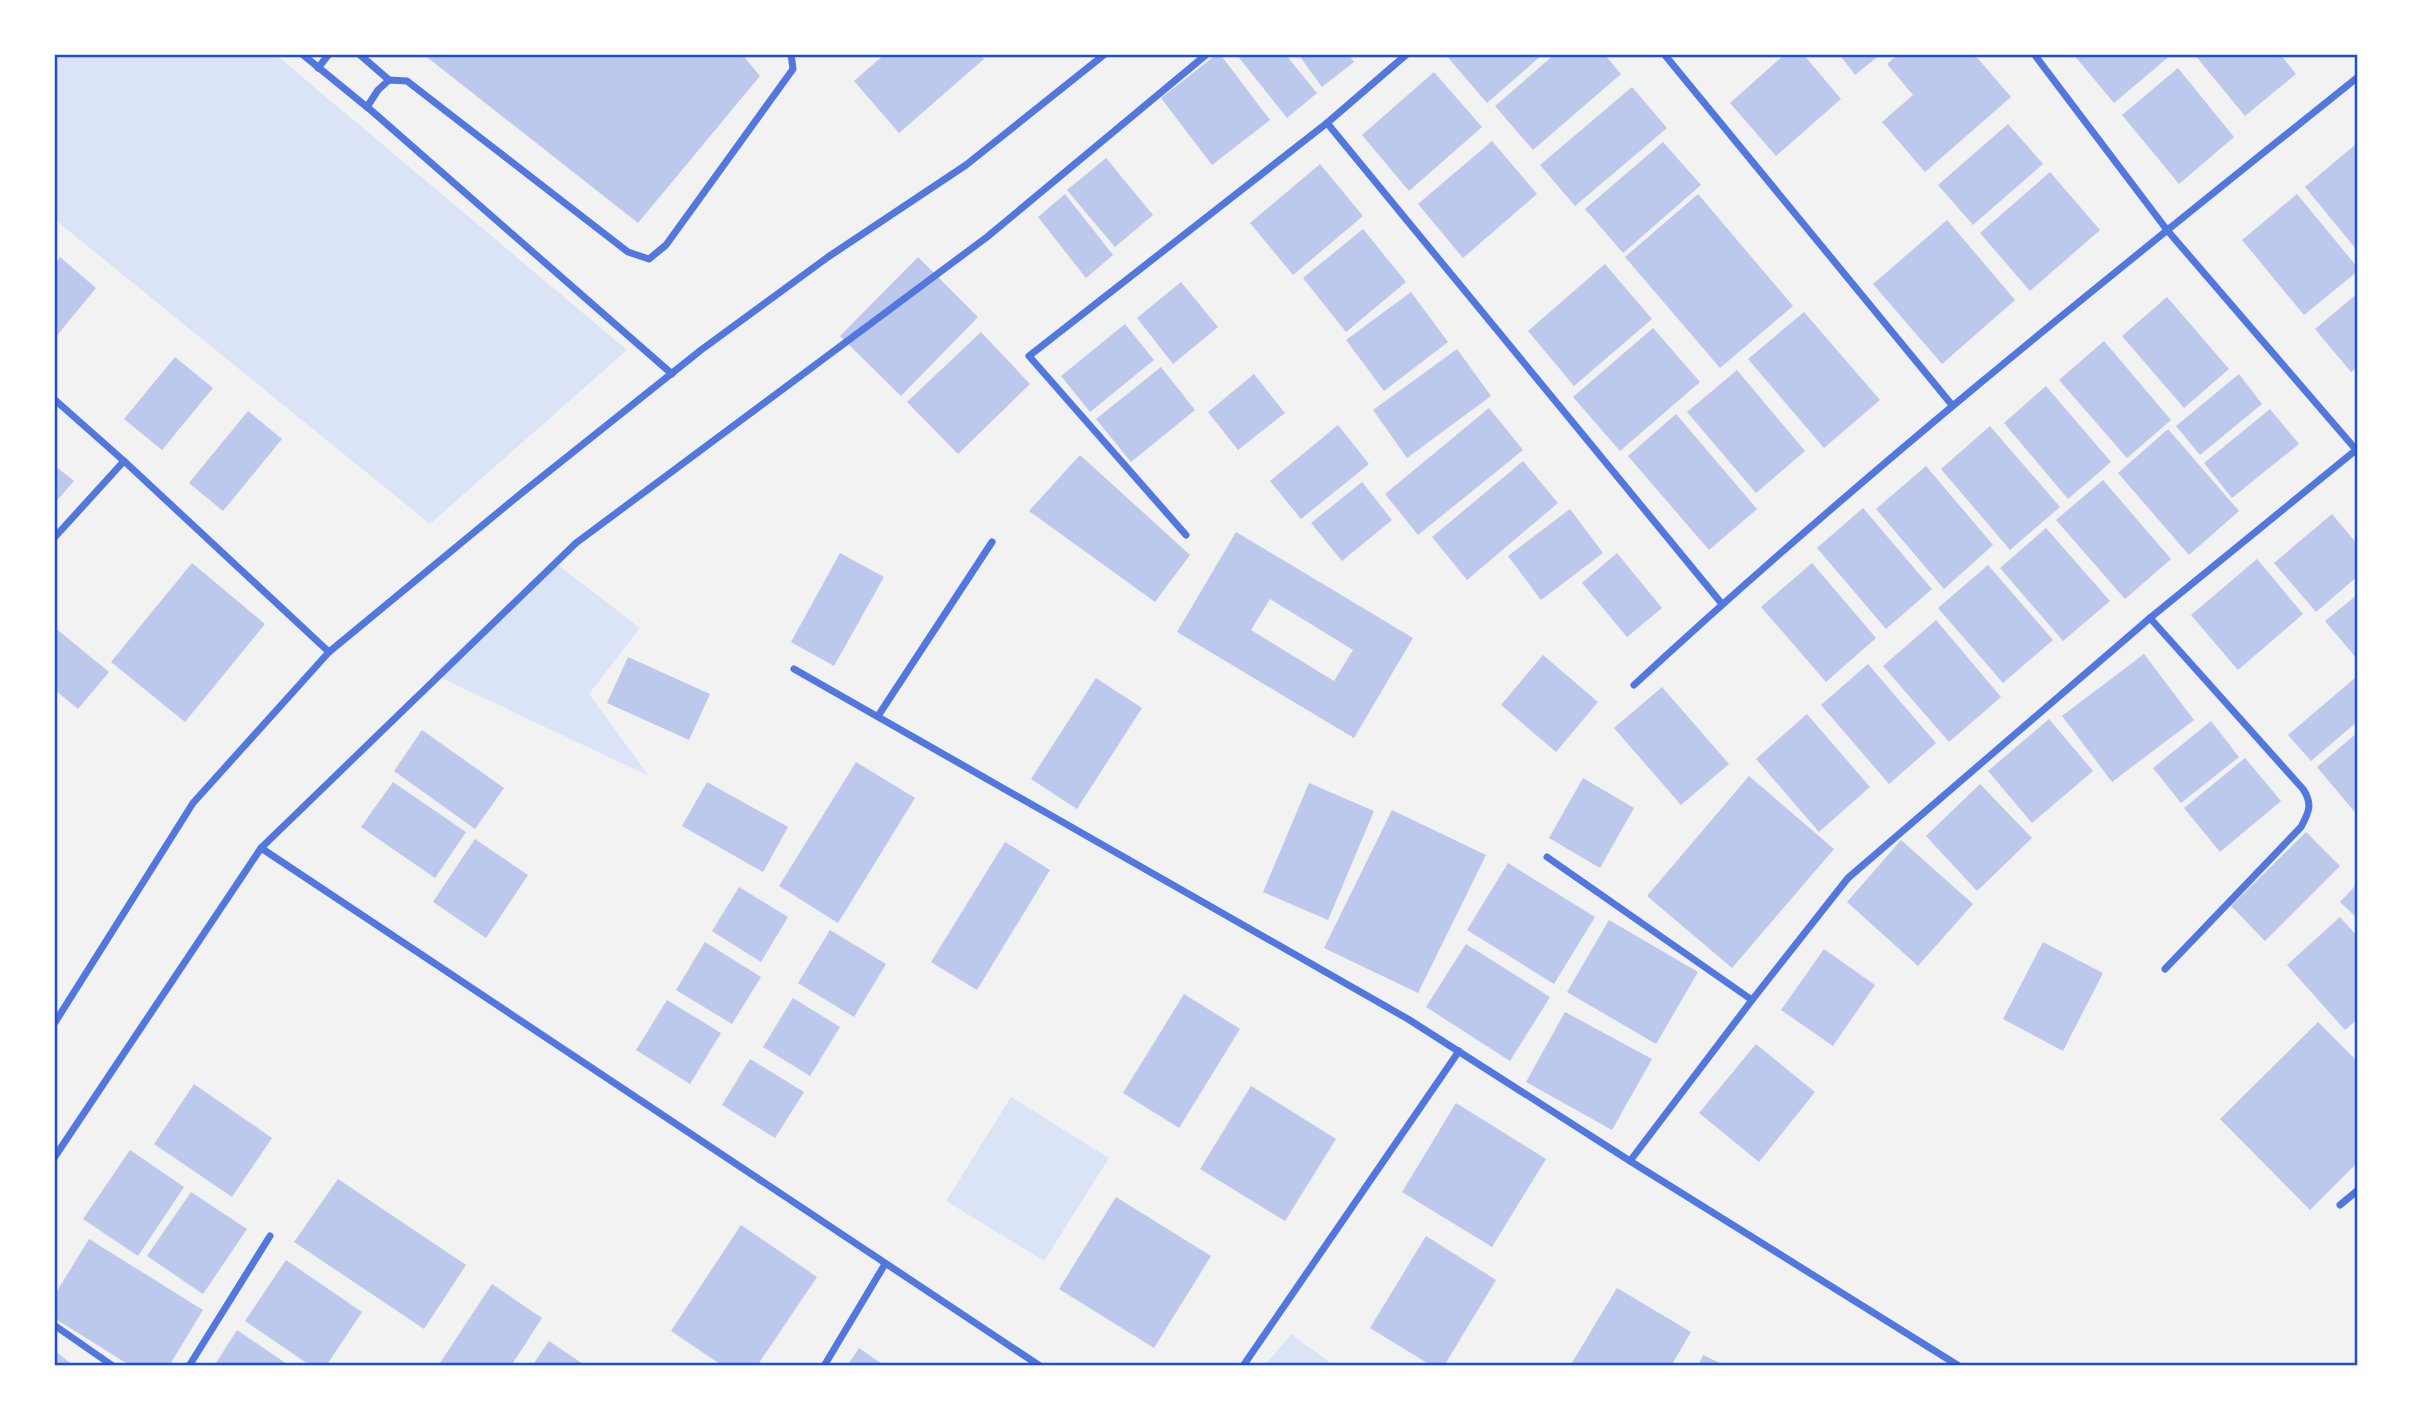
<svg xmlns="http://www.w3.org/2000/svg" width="2412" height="1420" font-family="'Golos Text',sans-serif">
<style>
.green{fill:#dbe4f7}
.building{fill:#bdc9ec;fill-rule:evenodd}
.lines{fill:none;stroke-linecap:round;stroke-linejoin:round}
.minor{stroke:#5277de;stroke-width:7}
.neatline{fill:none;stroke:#1d4ed8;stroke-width:2.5}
</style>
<rect width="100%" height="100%" fill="#f2f2f2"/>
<g class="green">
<path d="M54,54H275L627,350L430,524L54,219Z"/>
<path d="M554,562L640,628L589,694L649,776L433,674Z"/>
<path d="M1011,1097L1109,1158L1044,1261L946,1201Z"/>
<path d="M1291,1334L1335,1366H1264Z"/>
</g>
<g class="building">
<path d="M423,54H742L760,76L638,223Z"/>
<path d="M885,54H980L984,59L899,133L854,81Z"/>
<path d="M1217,54H1220L1270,120L1212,165L1161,98Z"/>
<path d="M1236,54H1285L1317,93L1287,118Z"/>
<path d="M1298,54H1348L1354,62L1322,87Z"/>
<path d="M1445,54H1543L1487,103Z"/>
<path d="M1555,54H1604L1621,74L1533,150L1495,106Z"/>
<path d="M1785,54H1803L1841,99L1776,156L1730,103Z"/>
<path d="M1839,54H1881L1855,75Z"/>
<path d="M1898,54H1974L2011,97L1925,172L1882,122L1913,95L1887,64Z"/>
<path d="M2073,54H2172L2114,103Z"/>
<path d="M2194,54H2280L2296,74L2245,116Z"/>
<path d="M2178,68L2234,137L2179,184L2122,115Z"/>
<path d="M1434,72L1482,127L1409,191L1362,135Z"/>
<path d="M1632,87L1667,128L1575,206L1540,165Z"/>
<path d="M2008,124L2043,164L1973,225L1938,185Z"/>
<path d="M1492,141L1537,194L1463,258L1418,204Z"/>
<path d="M1663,142L1701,185L1623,253L1585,209Z"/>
<path d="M2356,144L2358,247L2356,249L2305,187Z"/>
<path d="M1106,158L1153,215L1115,247L1067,190Z"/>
<path d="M1320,164L1363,216L1293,275L1250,223Z"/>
<path d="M2050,172L2100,230L2030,291L1980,233Z"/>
<path d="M1065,194L1113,255L1086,278L1038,217Z"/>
<path d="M1698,194L1793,306L1720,368L1625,257Z"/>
<path d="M2297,194L2358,268V271L2304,315L2242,240Z"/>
<path d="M1947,220L2015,300L1942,364L1873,284Z"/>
<path d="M1363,229L1406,282L1346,332L1303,278Z"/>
<path d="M60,257L96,288L54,339V265Z"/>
<path d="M918,257L978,317L901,396L840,336Z"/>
<path d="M1605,264L1652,319L1574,386L1528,331Z"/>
<path d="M1181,282L1218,327L1173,364L1137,318Z"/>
<path d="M1411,292L1448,342L1384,391L1346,340Z"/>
<path d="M2358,293V367L2351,372L2315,329Z"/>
<path d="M2167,297L2229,369L2184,408L2122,336Z"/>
<path d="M1804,312L1880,400L1824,448L1748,359Z"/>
<path d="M1125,324L1154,360L1090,412L1061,376Z"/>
<path d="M1653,328L1700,382L1620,451L1573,397Z"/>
<path d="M981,332L1030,384L958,454L907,402Z"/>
<path d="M2104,341L2171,420L2127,458L2059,380Z"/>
<path d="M1457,349L1491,396L1407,458L1373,410Z"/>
<path d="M175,357L213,388L162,450L124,419Z"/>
<path d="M1161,367L1195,410L1131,462L1096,419Z"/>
<path d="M1737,370L1805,451L1756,493L1687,412Z"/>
<path d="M1254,374L1285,413L1238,450L1208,412Z"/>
<path d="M2239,374L2262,404L2200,455L2176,426Z"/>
<path d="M2046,386L2111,462L2068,499L2004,423Z"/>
<path d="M1489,408L1523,450L1418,535L1385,494Z"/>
<path d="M2270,409L2299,444L2232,498L2204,463Z"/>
<path d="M248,411L282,439L223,511L189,483Z"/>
<path d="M1676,414L1757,509L1709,550L1628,456Z"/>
<path d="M1338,425L1369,464L1301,519L1270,481Z"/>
<path d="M1990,426L2060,507L2010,550L1941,469Z"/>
<path d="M2168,429L2239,511L2189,555L2118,473Z"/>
<path d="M1080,455L1190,555L1155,602L1029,511Z"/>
<path d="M1523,461L1558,503L1467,580L1432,537Z"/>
<path d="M54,465L74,481L54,504Z"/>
<path d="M1926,466L1993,545L1944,589L1876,509Z"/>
<path d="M2103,480L2171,559L2125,599L2056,520Z"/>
<path d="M1362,482L1392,520L1342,561L1311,523Z"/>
<path d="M1863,508L1932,589L1886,629L1817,548Z"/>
<path d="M1570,509L1603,553L1541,600L1508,556Z"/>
<path d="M2332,514L2358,545V576L2316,612L2274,563Z"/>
<path d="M2046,528L2110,601L2063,641L2000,568Z"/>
<path d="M1236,532L1413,638L1354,738L1177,632ZM1270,599L1353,650L1334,681L1251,630Z"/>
<path d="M840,553L884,577L834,666L791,642Z"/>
<path d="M1617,553L1662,608L1627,637L1582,583Z"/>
<path d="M2257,559L2303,614L2238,670L2191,615Z"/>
<path d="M192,563L265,624L185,722L111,662Z"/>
<path d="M1812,563L1876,638L1826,682L1761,607Z"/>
<path d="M1988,565L2053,640L2003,683L1938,608Z"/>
<path d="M2358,594V660L2325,621Z"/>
<path d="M1936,620L2001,697L1949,742L1883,666Z"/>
<path d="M54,627L109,672L78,709L54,689Z"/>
<path d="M2144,654L2194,720L2112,782L2062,716Z"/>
<path d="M1543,655L1598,702L1556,752L1501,705Z"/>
<path d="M628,657L710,694L689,740L607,703Z"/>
<path d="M1868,664L1936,743L1889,784L1821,705Z"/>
<path d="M2356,677L2358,679V721L2311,761L2288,735Z"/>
<path d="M1096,678L1142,708L1077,809L1031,779Z"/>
<path d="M1662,687L1729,764L1681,805L1614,728Z"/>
<path d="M1807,714L1870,787L1819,832L1756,759Z"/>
<path d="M2049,719L2093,771L2032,823L1988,771Z"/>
<path d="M2211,721L2239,757L2181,803L2153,768Z"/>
<path d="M422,730L504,788L475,829L394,771Z"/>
<path d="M2358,732V816L2317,767Z"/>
<path d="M2245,758L2281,801L2220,852L2184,808Z"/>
<path d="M856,762L915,798L838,923L779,886Z"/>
<path d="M1749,776L1834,849L1732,968L1647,896Z"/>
<path d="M1583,778L1634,808L1600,868L1549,838Z"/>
<path d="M393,782L466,832L435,878L361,827Z"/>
<path d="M707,782L788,827L763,872L682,826Z"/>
<path d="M1309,783L1374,811L1328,920L1263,892Z"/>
<path d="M1980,784L2032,838L1977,891L1926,836Z"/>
<path d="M1392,810L1486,855L1418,993L1324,948Z"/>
<path d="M2306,832L2340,866L2265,941L2231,906Z"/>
<path d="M475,839L528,875L486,938L433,902Z"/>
<path d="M1901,840L1973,904L1918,966L1847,902Z"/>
<path d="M1005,842L1050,870L977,990L931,962Z"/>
<path d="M1508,863L1595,917L1554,984L1467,930Z"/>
<path d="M2358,883V919L2340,902Z"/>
<path d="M739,887L788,917L761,962L712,931Z"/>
<path d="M2340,917L2358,937V1019L2345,1030L2287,965Z"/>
<path d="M1609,920L1698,972L1656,1044L1567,992Z"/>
<path d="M830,930L886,964L854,1017L798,983Z"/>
<path d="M705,942L761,977L732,1024L676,990Z"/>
<path d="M2043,942L2103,973L2063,1051L2003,1019Z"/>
<path d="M1466,944L1550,997L1510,1061L1426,1007Z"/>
<path d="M1824,949L1875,985L1833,1046L1781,1010Z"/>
<path d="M1184,994L1240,1029L1179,1128L1123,1093Z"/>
<path d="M793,998L840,1027L810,1076L763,1047Z"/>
<path d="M667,1000L721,1033L690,1084L636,1050Z"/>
<path d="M1565,1012L1652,1059L1612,1130L1526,1082Z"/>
<path d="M2318,1022L2358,1062V1162L2310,1210L2220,1119Z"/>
<path d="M1756,1044L1815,1092L1759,1162L1699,1113Z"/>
<path d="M750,1059L804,1092L775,1138L722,1105Z"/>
<path d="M194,1084L272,1138L232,1197L154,1144Z"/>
<path d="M1251,1086L1336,1139L1285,1221L1200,1169Z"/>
<path d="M1456,1103L1546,1159L1492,1247L1402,1192Z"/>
<path d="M130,1150L184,1187L138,1256L83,1219Z"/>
<path d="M338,1179L466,1265L424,1329L294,1242Z"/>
<path d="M191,1192L247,1229L203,1294L147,1256Z"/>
<path d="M1116,1197L1211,1256L1154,1348L1059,1289Z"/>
<path d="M741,1225L817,1277L757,1366H723L671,1331Z"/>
<path d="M1426,1236L1496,1280L1444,1366H1432L1370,1328Z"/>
<path d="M89,1239L203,1310L169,1366H131L54,1318V1296Z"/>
<path d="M286,1260L362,1312L326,1366H311L245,1321Z"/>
<path d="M492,1284L542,1318L511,1366H438Z"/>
<path d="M1617,1288L1691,1332L1671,1366H1570Z"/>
<path d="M237,1330L290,1366H214Z"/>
<path d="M549,1341L586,1366H532Z"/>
<path d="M859,1348L885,1366H847Z"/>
<path d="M54,1350L74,1366H54Z"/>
<path d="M1703,1355L1726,1366H1698Z"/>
</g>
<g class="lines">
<g class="minor">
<path d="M302,54L373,112L672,374"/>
<path d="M359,54L389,80"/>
<path d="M1664,54L1952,405"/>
<path d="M2034,54L2167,230L2358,452"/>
<path d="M318,68L329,54"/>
<path d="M367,107L378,90L389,80L407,81L628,252L649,259L666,245L793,69L791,54"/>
<path d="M1327,123L1722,604"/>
<path d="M54,399L124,461L329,652"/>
<path d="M1186,535L1029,356L1327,123L1407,54"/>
<path d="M54,538L124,461"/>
<path d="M2150,618L2303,789C2313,804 2309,812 2301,827L2165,969"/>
<path d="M794,669L1408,1019L1630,1161L1959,1366"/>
<path d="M1634,685C1865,471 2112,274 2358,77"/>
<path d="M878,716L992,542"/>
<path d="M261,848L1040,1366"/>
<path d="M1547,857L1752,1000"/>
<path d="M54,1024L193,803L329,652L518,496L701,350L828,257L966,165L1105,54"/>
<path d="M54,1158L261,848L576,543L987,237L1207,54"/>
<path d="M1630,1161L1752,1000L1848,878L2150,618L2356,450"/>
<path d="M2340,1205L2358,1190"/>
<path d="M54,1325L113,1366"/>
<path d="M189,1366L270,1236"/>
<path d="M824,1366L885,1264"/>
<path d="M1243,1366L1459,1051"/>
</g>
</g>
<rect width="2412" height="1420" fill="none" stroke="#ffffff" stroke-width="112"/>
<rect x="56" y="56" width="2300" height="1308" class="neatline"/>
</svg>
